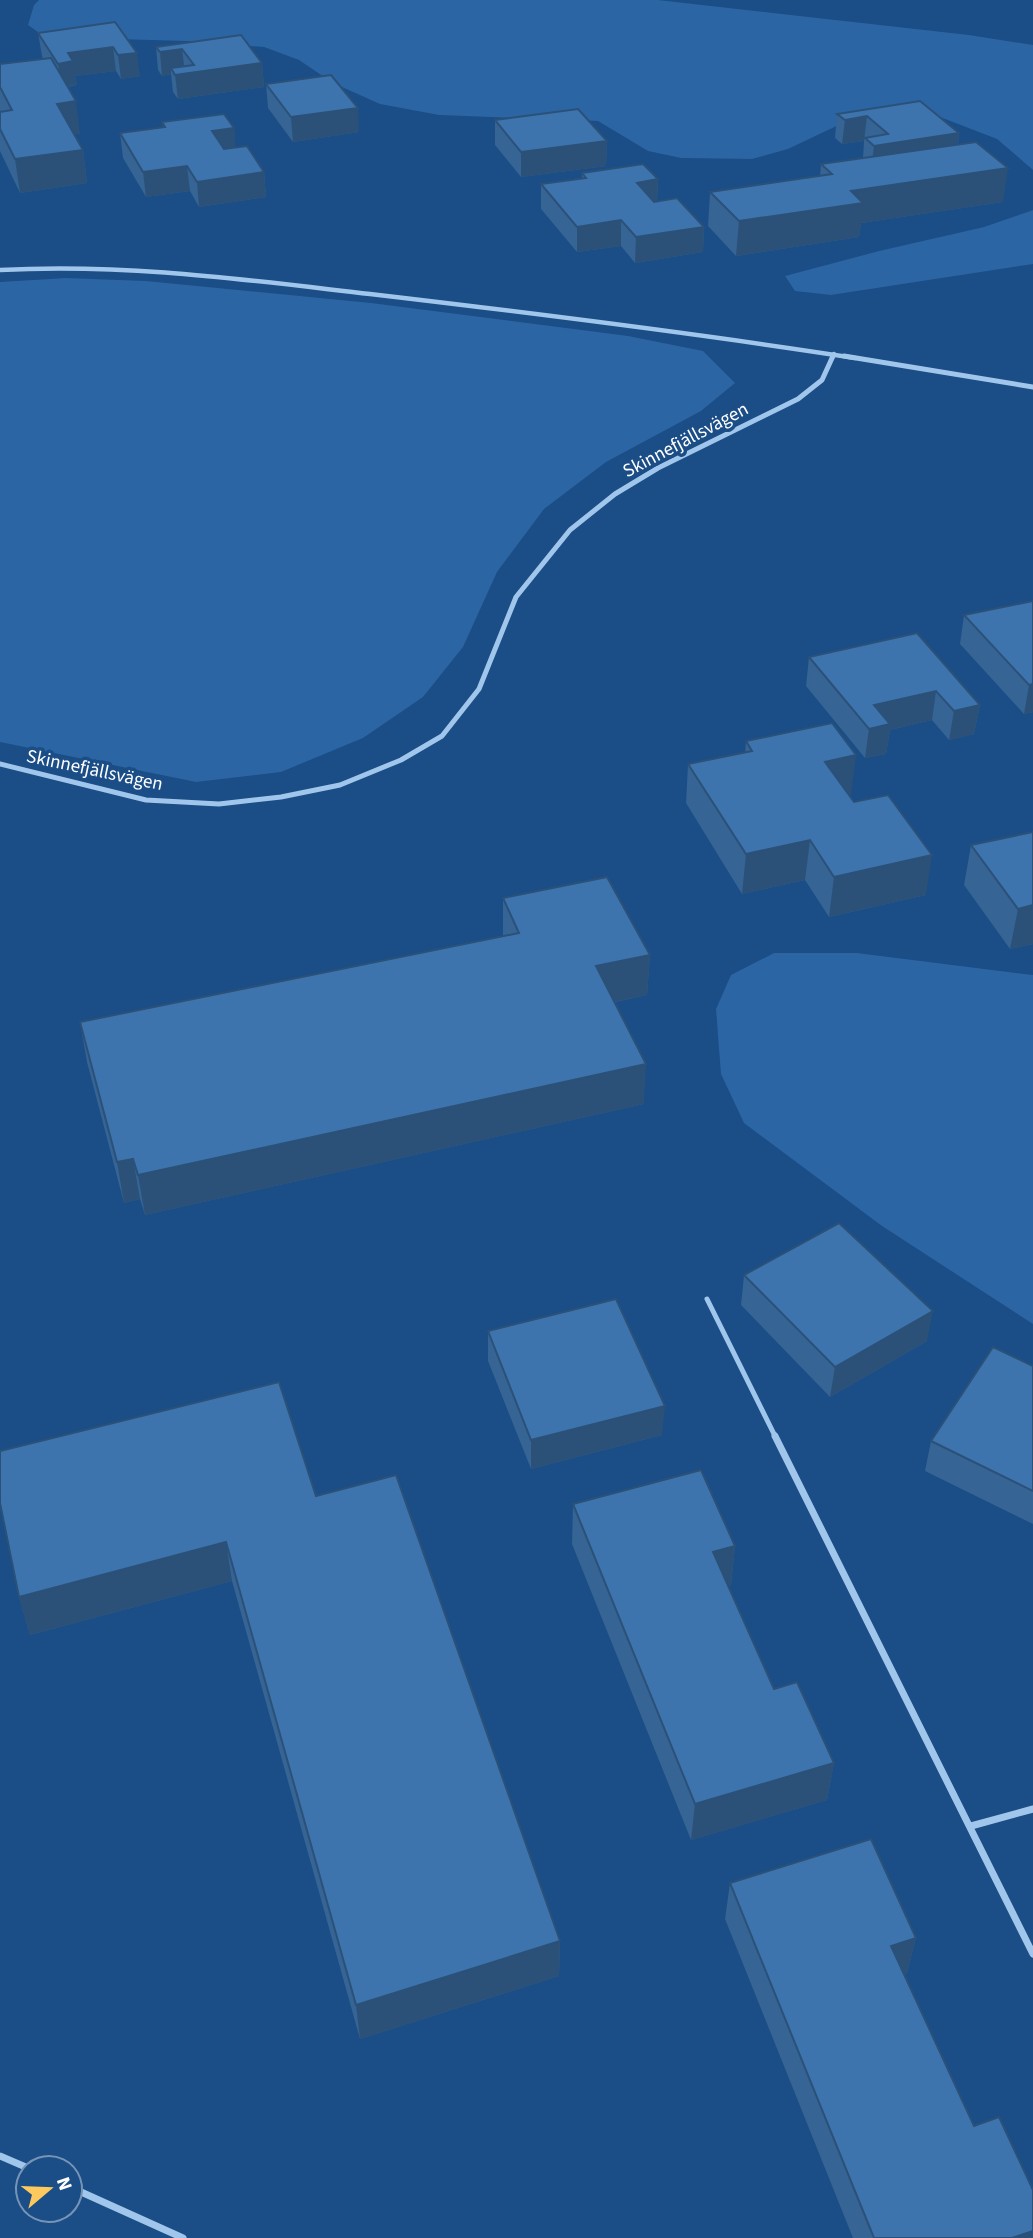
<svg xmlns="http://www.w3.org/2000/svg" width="1033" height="2238" font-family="'Source Sans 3',sans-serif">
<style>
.green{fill:#2b65a3}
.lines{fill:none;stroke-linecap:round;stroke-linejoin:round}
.service-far1{stroke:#a1c6ec;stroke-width:5}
.service{stroke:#a1c6ec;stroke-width:7}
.minor-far1{stroke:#a1c6ec;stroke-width:4.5}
.minor{stroke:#a1c6ec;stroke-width:5}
.wall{fill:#356495}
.shaded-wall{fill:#2b5179}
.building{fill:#3e74ad;stroke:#2b5179;stroke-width:2}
.labels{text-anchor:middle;stroke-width:7;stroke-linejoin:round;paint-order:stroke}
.far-street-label{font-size:19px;fill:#fff;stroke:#1b4d86}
</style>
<rect width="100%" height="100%" fill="#1b4d86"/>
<g class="green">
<path d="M39,0H658L969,35L1033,45V170L997,139L940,117L896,115L845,122L788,149L752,159L681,158L648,151L598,121L439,115L380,104L333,83L299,60L264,47L186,41L45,37L28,25L34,5Z"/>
<path d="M1033,210V264L831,295L795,291L785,276L879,251L984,227Z"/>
<path d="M66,278L146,281L371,303L628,336L703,351L735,383L701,411L606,462L544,509L497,572L463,647L423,697L363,738L281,772L196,782L0,742V282Z"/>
<path d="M774,953H857L1033,975V1324L882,1226L744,1123L721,1074L716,1009L731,975Z"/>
</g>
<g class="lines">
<path class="service-far1" d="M707,1299L776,1438"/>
<g class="service">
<path d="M775,1436L1033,1954"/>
<path d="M971,1826L1033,1809"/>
<path d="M0,2156L28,2168"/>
<path d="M70,2187L183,2238"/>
</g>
<g class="minor-far1">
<path d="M0,270C125,263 247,280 370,294C532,313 694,333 855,358"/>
<path d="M832,358L834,354"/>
</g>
<g class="minor">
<path d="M844,356L1033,387"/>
<path d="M0,764L146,800L219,804L281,797L340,785L401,760L442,736L479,689L516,597L570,530L615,494L658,468L798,399L822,380L833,356"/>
</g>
</g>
<g class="wall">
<path d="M115,22L140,76L121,79L116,71L75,76L77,85L67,87L80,134H74L83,150L87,183L20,193L0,151V112H1L0,110V64L43,59L42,56L38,33Z"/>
<path d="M241,35L262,63L264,87L178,99L173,92L171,74L162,76L158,70L156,47Z"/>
<path d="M266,84L359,132L293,142L268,108Z"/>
<path d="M920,101L959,133L958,144L1003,202L861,223L859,237L736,256L708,226L710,192L820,176L821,164L863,158L864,141L842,144L835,138L837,114Z"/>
<path d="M495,120L607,141L606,166L521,177L495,145Z"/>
<path d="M162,122L234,128L235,147L264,172L266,197L199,207L190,191L146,197L123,158L120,133L163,127Z"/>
<path d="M582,173L658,179L657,201L704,227L703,252L635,263L621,246L577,252L541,209V184L582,178Z"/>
<path d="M1033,601V712L1024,714L960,644L964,615Z"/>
<path d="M917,633L980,705L974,734L949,740L932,720L890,730L886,754L865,758L806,686L809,657Z"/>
<path d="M746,741L851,795H849L926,895L829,917L805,880L742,894L686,803L688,764L745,753Z"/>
<path d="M1033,832V944L1010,949L964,885L971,845Z"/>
<path d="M503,898L650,955L647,995L615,1002L644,1104L145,1215L140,1199L124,1203L87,1062L80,1022L503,936Z"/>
<path d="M744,1275L927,1341L830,1397L741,1305Z"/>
<path d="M488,1331L662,1435L531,1469L488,1361Z"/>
<path d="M1033,1366V1524L925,1471L931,1441Z"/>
<path d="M316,1496L560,1941L559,1976L360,2039L232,1581L30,1635L19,1597Z"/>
<path d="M573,1504L735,1546L731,1585L728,1586L774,1689L834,1763L827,1800L691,1840L572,1544Z"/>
<path d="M730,1883L916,1938L907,1973L904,1974L974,2126L1033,2238H853L725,1919Z"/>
</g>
<g class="shaded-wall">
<path d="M113,47L116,71L75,76L77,85L61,87L58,64L68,53Z"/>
<path d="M182,49L185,73L171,68V74L162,76L160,52Z"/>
<path d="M137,53L140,76L121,79L118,55Z"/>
<path d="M262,63L264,87L178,99L175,75Z"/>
<path d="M76,101L80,134L62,136L57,104Z"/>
<path d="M358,108L359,132L293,142L291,117Z"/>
<path d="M867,116L864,141L842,144L845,120Z"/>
<path d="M234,128L236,153L215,156L212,131Z"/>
<path d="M959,133L956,157L871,170L874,146Z"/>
<path d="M607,141L606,166L521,177V152Z"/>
<path d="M83,150L87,183L20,193L15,159Z"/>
<path d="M187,166L190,191L146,197L143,172Z"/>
<path d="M1008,168L1003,202L861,223L859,237L736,256L739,221L851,191Z"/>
<path d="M264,172L266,197L199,207L197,182Z"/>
<path d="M658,179L657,204L637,183Z"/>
<path d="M621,220V246L577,252V227Z"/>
<path d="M704,227L703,252L635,263L636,237Z"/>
<path d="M1033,661V712L1024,714L1029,685Z"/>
<path d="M936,691L932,720L890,730L886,754L865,758L869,729L874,705Z"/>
<path d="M980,705L974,734L949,740L954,711Z"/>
<path d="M856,755L851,795L821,801L825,762Z"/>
<path d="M810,840L805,880L742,894L746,854Z"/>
<path d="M932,855L926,895L829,917L834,877Z"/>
<path d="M1033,905V944L1010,949L1018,909Z"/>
<path d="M650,955L647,995L595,1006L596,966Z"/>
<path d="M646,1064L644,1104L145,1215L138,1175Z"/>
<path d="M133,1159L140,1199L124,1203L117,1162Z"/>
<path d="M933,1311L927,1341L830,1397L835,1367Z"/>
<path d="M665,1406L662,1435L531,1469V1440Z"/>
<path d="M226,1542L232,1581L30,1635L19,1597Z"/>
<path d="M735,1546L731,1585L709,1591L713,1552Z"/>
<path d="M834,1763L827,1800L691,1840L695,1804Z"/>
<path d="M916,1938L907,1973L882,1981L891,1946Z"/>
<path d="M560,1941L559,1976L360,2039L356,2005Z"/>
<path d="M1033,2231V2238H1012Z"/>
</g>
<g class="building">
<path d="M115,22L137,53L118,55L113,47L68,53L73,61L58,64L38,33Z"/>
<path d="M241,35L262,63L175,75L171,68L194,65L182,49L160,52L156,47Z"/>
<path d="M51,58L76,101L57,104L83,150L15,159L0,129V112L12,110L0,87V64Z"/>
<path d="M331,75L358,108L291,117L266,84Z"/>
<path d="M920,101L959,133L874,146L865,138L888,134L867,116L845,120L837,114Z"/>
<path d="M578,109L607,141L521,152L495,120Z"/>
<path d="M224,114L234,128L212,131L224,149L247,146L264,172L197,182L187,166L143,172L120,133L165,127L162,122Z"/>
<path d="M976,142L1008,168L851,191L863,203L739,221L710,192L832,174L821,164Z"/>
<path d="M643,164L658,179L637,183L654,202L677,198L704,227L636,237L621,220L577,227L541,184L586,178L582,173Z"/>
<path d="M1033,601V684L1029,685L964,615Z"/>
<path d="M917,633L980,705L954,711L936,691L874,705L890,724L869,729L809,657Z"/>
<path d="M832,723L856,755L825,762L854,802L888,795L932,855L834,877L810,840L746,854L688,764L752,751L746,741Z"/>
<path d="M1033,832V905L1018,909L971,845Z"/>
<path d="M607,877L650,955L596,966L646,1064L138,1175L133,1159L117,1162L80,1022L519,933L503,898Z"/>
<path d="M839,1223L933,1311L835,1367L744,1275Z"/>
<path d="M616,1299L665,1406L531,1440L488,1331Z"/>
<path d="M993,1347L1033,1366V1491L931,1441Z"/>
<path d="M279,1382L316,1496L396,1475L560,1941L356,2005L226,1542L19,1597L0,1503V1451Z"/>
<path d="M701,1470L735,1546L713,1552L774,1689L797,1682L834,1763L695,1804L573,1504Z"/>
<path d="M871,1839L916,1938L891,1946L974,2126L999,2117L1033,2190V2231L1012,2238H874L730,1883Z"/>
</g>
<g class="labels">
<g class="far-street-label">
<text transform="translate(685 439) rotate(-28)" y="7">Skinnefjällsvägen</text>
<text transform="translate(95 769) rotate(12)" y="7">Skinnefjällsvägen</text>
</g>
</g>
<g transform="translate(49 2189) rotate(71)"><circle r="33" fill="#1b4d86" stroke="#7694b6" stroke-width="2"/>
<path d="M0-5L12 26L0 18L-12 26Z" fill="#fdc95e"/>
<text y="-10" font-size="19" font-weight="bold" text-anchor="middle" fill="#ffffff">N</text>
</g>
</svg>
